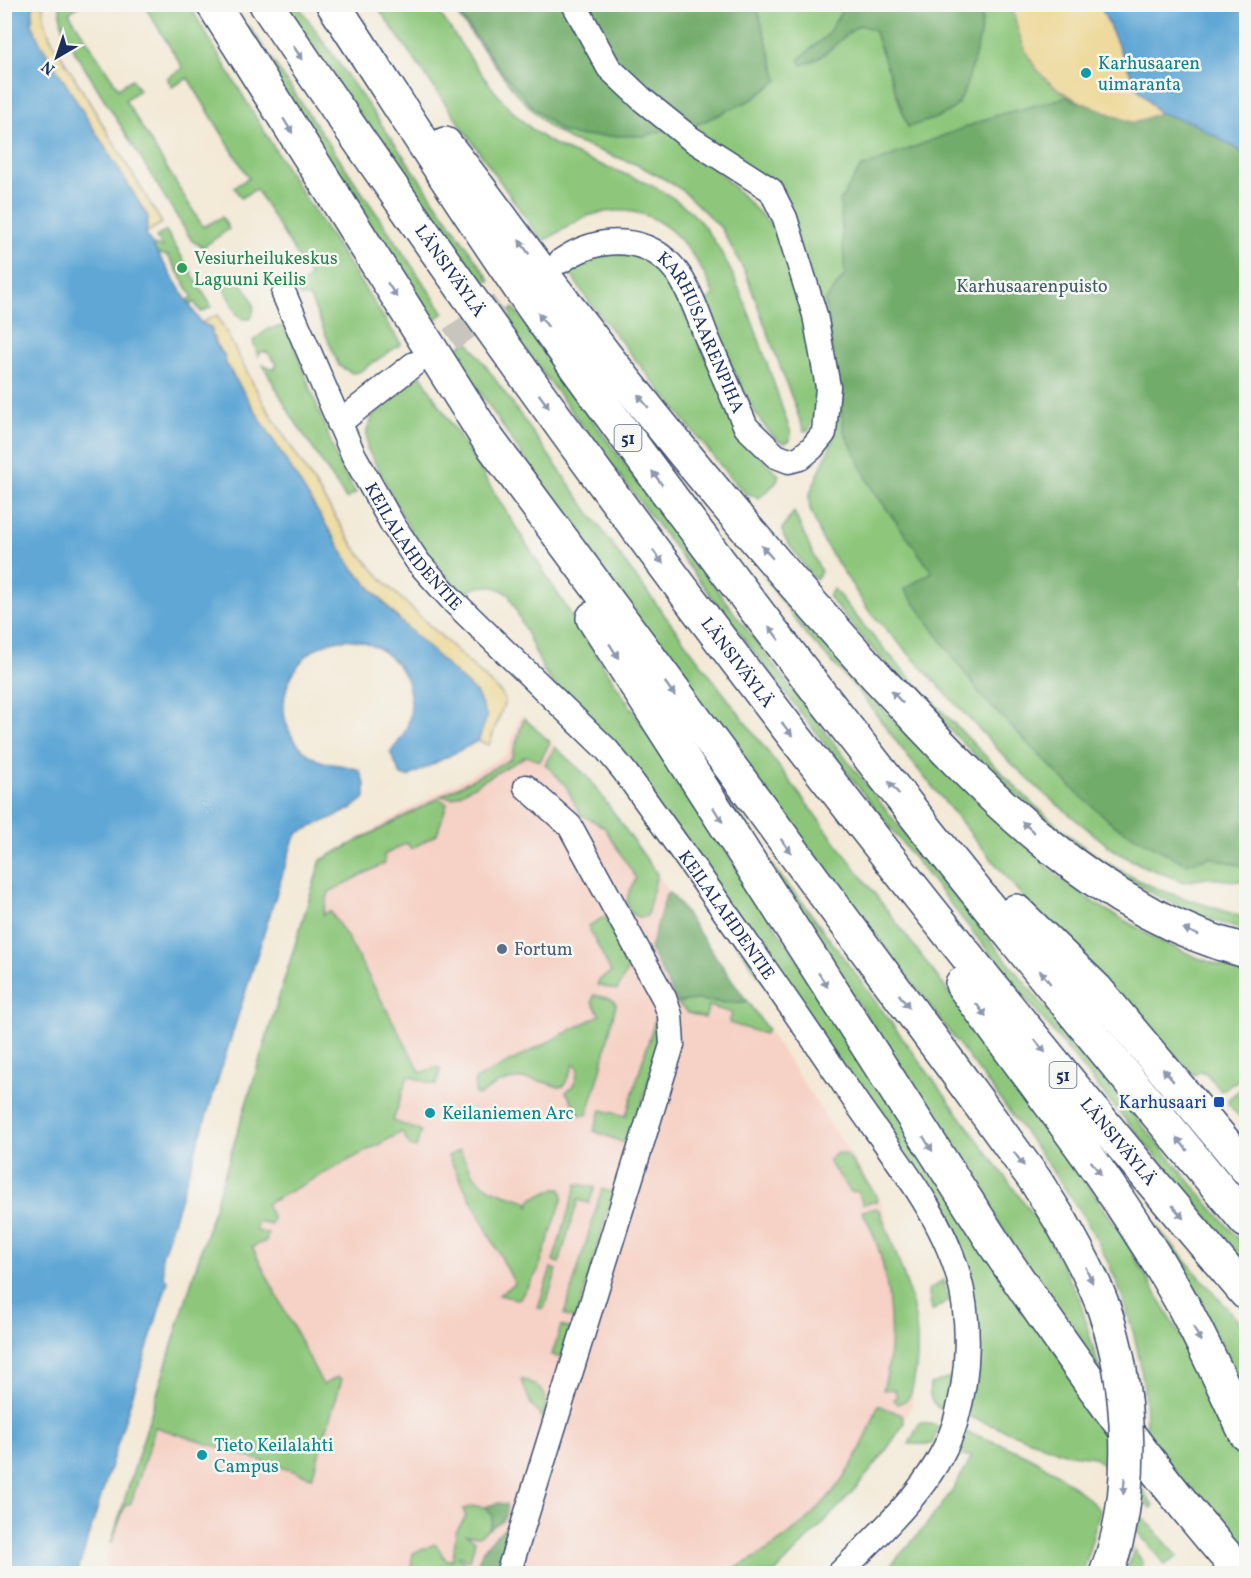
<svg xmlns="http://www.w3.org/2000/svg" width="1251" height="1578" font-family="Vollkorn,serif">
<style>
.built{fill:#f6d1c5}
.green{fill:#8ec77b;stroke:#547b6c;stroke-width:1.5}
.forest{fill:#72ac6b;stroke:#466e64;stroke-width:1.5}
.sand{fill:#eeda9e;stroke:#84847e;stroke-width:1.5}
.water{fill:#60a7d6;stroke:#3e6b9a;stroke-width:1.5}
.lines{fill:none;stroke-linecap:round;stroke-linejoin:round}
.minor-tunnel{stroke:#c8c4be;stroke-width:24;stroke-dasharray:24 12;stroke-linecap:butt}
.minor-casing{stroke:#3b4b70;stroke-width:27}
.highway-casing{stroke:#3b4b70;stroke-width:36}
.minor{stroke:#fff;stroke-width:24}
.highway{stroke:#fff;stroke-width:33}
.highway-bridge-casing{stroke:#3b4b70;stroke-width:36;stroke-linecap:butt}
.highway-bridge{stroke:#fff;stroke-width:33}
.oneway{fill:#8d97ae}
.culture-dot{fill:#0f9aa8;stroke:#f6f6f2;stroke-width:2}
.leisure-dot{fill:#2e9e5b;stroke:#f6f6f2;stroke-width:2}
.service-dot{fill:#5c6f8a;stroke:#f6f6f2;stroke-width:2}
.transit-dot{fill:#1a4fb4;stroke:#f6f6f2;stroke-width:2}
.labels{text-anchor:middle;stroke-width:5;stroke-linejoin:round;paint-order:stroke}
.shield{fill:#f6f6f2;stroke:#5d6b8a;stroke-width:1.5}
.shield-label{font-size:16px;font-weight:bold;fill:#1b2f5e}
.culture-label{font-size:18px;fill:#0d838f;stroke:#f6f6f2;text-anchor:start}
.leisure-label{font-size:18px;fill:#27864d;stroke:#f6f6f2;text-anchor:start}
.street-label{font-size:18px;fill:#1b2f5e;stroke:#f6f6f2}
.park-label{font-size:18px;fill:#3e5d67;stroke:#f6f6f2}
.service-label{font-size:18px;fill:#4e5e75;stroke:#f6f6f2;text-anchor:start}
.transit-label{font-size:18px;fill:#164399;stroke:#f6f6f2;text-anchor:end}
</style>
<rect width="100%" height="100%" fill="#f6f6f2"/>
<filter id="ink" filterUnits="userSpaceOnUse"><feTurbulence type="fractalNoise" baseFrequency=".0167" numOctaves="2"/><feDisplacementMap in="SourceGraphic" scale="12" xChannelSelector="R" yChannelSelector="G"/><feConvolveMatrix kernelMatrix="1 2 1 2 8 2 1 2 1" color-interpolation-filters="sRGB"/></filter>
<filter id="wash" filterUnits="userSpaceOnUse"><feTurbulence type="fractalNoise" baseFrequency=".008" numOctaves="4" result="noise"/><feDisplacementMap in="SourceGraphic" scale="24" xChannelSelector="R" yChannelSelector="G"/><feGaussianBlur stdDeviation="1.35" result="paint"/><feColorMatrix in="noise" values="0 0 0 0 0 0 0 0 0 0 0 0 0 0 0 0 0 1.4 0 .05"/><feComposite in="paint" operator="in"/></filter>
<g filter="url(#wash)">
<rect width="100%" height="100%" fill="#f3e9d6"/>
<path class="built" d="M521,715L589,778L768,1030L881,1200L916,1316L912,1405L885,1455L775,1573L102,1574L321,860L507,754Z"/>
<g class="green">
<path d="M60,5H80L69,13L118,88L132,79L139,90L125,100L203,227L222,217L229,229L203,247L192,241L76,54C67,37 59,23 60,5Z"/>
<path d="M144,5H189L289,173L401,344L359,372L352,373L339,366L312,302L309,297L299,296L295,291L310,277L256,189L241,198L234,187L249,178L188,78L172,87L167,78L183,68Z"/>
<path d="M284,5H298L490,280L478,288Z"/>
<path d="M376,5H434C469,54 501,114 555,145C600,169 655,177 693,214C739,259 768,371 791,433L790,440L785,443C757,438 717,331 704,302L714,295C692,243 655,196 591,215C573,220 559,235 542,241Z"/>
<path d="M450,5H1100L1159,113L1191,122L1246,154V882L1207,878L1184,882L1143,866L1116,852L1043,793L1004,756L869,611L823,541L810,509L809,496L832,442L784,198L701,154L776,230L801,305L816,382V407L809,430L804,431L746,274L721,228L682,190L666,180L638,165L570,140L549,127L515,92Z"/>
<path d="M249,26L444,313L433,321L333,172L244,29Z"/>
<path d="M166,231L212,307L201,312L194,302L176,313L172,310L193,297L168,256L132,248L134,242L163,247L156,237Z"/>
<path d="M632,254L653,264L670,284L747,444L779,475L776,483L759,498L745,493L729,476L590,303L568,270L595,255Z"/>
<path d="M229,274L236,275C244,288 261,304 250,319H243L237,314L221,283L223,276Z"/>
<path d="M514,308C740,635 989,946 1246,1248V1263C985,958 741,639 501,317Z"/>
<path d="M282,326L291,337L339,464L356,493L346,499L292,417L263,365L274,369L277,364L267,352H261L258,356L253,341L268,329Z"/>
<path d="M468,341L623,560L1037,1109L1121,1233L1180,1335L1246,1465V1558L1146,1437C1148,1371 1129,1300 1098,1242C1075,1200 1046,1161 1017,1122C972,1061 925,1000 879,940C732,747 583,555 453,350Z"/>
<path d="M420,374L593,650L1096,1413L1119,1457L1154,1506L1151,1508L1094,1457L1064,1453L968,1416L966,1269L544,671L509,595C494,583 479,583 463,595L415,539L367,448V430L374,414Z"/>
<path d="M794,512L821,572L816,579L812,577L784,537L782,529Z"/>
<path d="M763,575L908,736L1062,880L1096,904L1157,939L1198,958L1246,974V1075L1221,1091L1206,1073L1201,1071L1194,1075L1030,906L908,757L858,690L805,633Z"/>
<path d="M834,589C875,642 921,690 968,738C1015,787 1063,839 1123,872C1161,894 1205,904 1246,918V931C1120,895 1038,820 948,728C906,686 865,643 828,596Z"/>
<path d="M524,718L550,742L540,761L526,756L453,798L441,796L511,759Z"/>
<path d="M555,747L589,778L657,874L647,916C634,921 625,909 628,896C629,889 634,885 636,878L604,827L580,814L566,786L545,764Z"/>
<path d="M439,798L447,804L437,834L411,849L407,843L384,855L385,863L329,892L323,915L330,911L347,937L421,1073L436,1067L441,1069L436,1085L408,1076L393,1121L421,1131L416,1148L410,1146L402,1132L266,1204L273,1218L271,1224L258,1221L255,1230L268,1234L266,1241L252,1247L323,1385L337,1377L342,1379L312,1477L155,1427L131,1503L125,1506L111,1544L321,860Z"/>
<path d="M726,798L755,836L774,869L803,903L1044,1230L1079,1298L1101,1375L1066,1327Z"/>
<path d="M606,916L632,962L617,990L597,985L599,980L611,972L588,926Z"/>
<path d="M594,995L611,999L616,1004L600,1073L587,1115H580L566,1092C576,1086 577,1077 578,1067L574,1064L564,1086L559,1087C530,1076 505,1074 480,1095L475,1094V1080L600,1015L592,1002Z"/>
<path d="M688,999C708,1000 727,1006 747,1001L768,1030L764,1034L729,1023L732,1013L709,1006L705,1018L688,1013L677,1003Z"/>
<path d="M655,1020L662,1022L663,1030L632,1138L627,1144L594,1131L601,1110L626,1116Z"/>
<path d="M1246,1085V1141L1240,1131L1246,1124L1228,1104V1099Z"/>
<path d="M460,1150C476,1188 490,1190 527,1201L529,1206L531,1199L555,1189H561L563,1197L538,1271L520,1298L516,1299L499,1295L515,1284L448,1156Z"/>
<path d="M837,1153L847,1155L876,1195L877,1201L863,1204L857,1191L851,1192L828,1161Z"/>
<path d="M1122,1182L1161,1232L1246,1330V1410Z"/>
<path d="M577,1184L595,1187L589,1203L578,1200L559,1263L553,1261Z"/>
<path d="M602,1189L613,1193L576,1320L564,1315Z"/>
<path d="M876,1208L880,1211C900,1267 927,1318 914,1380C912,1391 911,1401 898,1404L893,1399L897,1396L894,1389L883,1390C898,1339 890,1258 862,1211Z"/>
<path d="M551,1268L557,1270L544,1309L538,1308Z"/>
<path d="M944,1280L949,1300L932,1311L928,1290Z"/>
<path d="M561,1326L571,1329L561,1358L552,1355Z"/>
<path d="M950,1378L946,1402L941,1409C931,1404 928,1396 930,1384Z"/>
<path d="M521,1379C545,1386 550,1396 543,1419L531,1404Z"/>
<path d="M878,1405L902,1415L904,1423C870,1480 820,1525 775,1573H725C799,1539 854,1484 878,1405Z"/>
<path d="M920,1422L939,1426L932,1444H909Z"/>
<path d="M965,1432C1020,1448 1059,1469 1100,1510L1083,1573L882,1574C917,1537 949,1502 972,1456H953L959,1435Z"/>
<path d="M474,1506L485,1507L493,1516L490,1528L479,1536L467,1535L475,1541L470,1560L468,1561L460,1556L458,1557L468,1566V1569L459,1566L456,1573L434,1571L410,1574L413,1553L435,1544C441,1549 441,1556 447,1560L453,1559L456,1532L466,1516L463,1509Z"/>
<path d="M1139,1516L1145,1520L1178,1556L1165,1565L1136,1530Z"/>
<path d="M1134,1549L1142,1561L1145,1573H1126Z"/>
</g>
<g class="forest">
<path d="M452,5H756L778,80L753,99L694,126L667,129L645,136H577L561,131L533,107L503,73Z"/>
<path d="M841,5H978C979,7 982,10 982,13C984,28 966,97 955,107C943,118 923,122 908,127L874,30L860,25C838,38 828,58 802,65L799,59L827,35L843,9Z"/>
<path d="M1067,97L1134,123L1159,113L1191,122L1246,154V867L1210,857L1186,864L1115,826L1075,791L983,698L904,589L932,572L871,487L844,431L825,301L845,275L840,201L860,168L994,116Z"/>
<path d="M669,893L674,897L747,1001C723,1007 701,995 677,1003L650,949L666,895Z"/>
<path d="M497,1503L506,1504C509,1518 502,1521 490,1528L493,1516L485,1507Z"/>
<path d="M507,1526H510L496,1573H475C480,1551 490,1540 507,1526Z"/>
</g>
<g class="sand">
<path d="M33,5H43L44,19L50,37L162,223L146,233L148,217L38,39L32,24Z"/>
<path d="M1012,5H1100L1137,87L1159,113L1134,123C1063,96 1027,87 1012,5Z"/>
<path d="M217,315L264,404L355,548L389,587L502,694L505,701L489,745L478,741L487,717L352,567L226,364L224,354C217,351 212,335 211,327L201,323Z"/>
</g>
<g class="water">
<path d="M33,4L32,24L38,39L148,217L146,235L201,323L211,327C212,335 217,351 224,354L226,364L352,567L395,616L477,694L487,717L478,741L408,777L401,775L390,752C407,735 415,713 409,689C406,673 395,659 381,650C312,607 245,709 311,756C327,767 343,763 359,770L365,784V798L351,809L298,833L293,841L162,1257L164,1277L168,1281L77,1574L4,1573V5Z"/>
<path d="M1100,5H1246V154L1191,122L1159,113L1137,87Z"/>
</g>
</g>
<g filter="url(#ink)">
<g class="lines">
<path class="minor-tunnel" d="M421,360L535,280"/>
<g class="minor-casing">
<g id="minor">
<path id="s1" d="M561,261C599,235 650,233 679,275C691,293 699,317 707,338C720,367 733,397 746,427L776,456L789,461L800,458L812,448L824,433L828,387L815,315L785,218L771,190L690,138L644,101L609,68L574,4"/>
<path id="s2" d="M284,294L353,454L393,525L418,562L454,602L607,750L625,772C703,880 780,989 854,1099C891,1153 939,1210 958,1274C971,1320 969,1374 956,1420C938,1482 883,1529 839,1574"/>
<path d="M339,423L414,364"/>
<path d="M508,1574L672,1045L670,1015L664,998L570,826L526,787"/>
</g>
</g>
<g class="highway-casing">
<g id="highway">
<path d="M213,4L487,438L951,1065L1035,1180L1062,1223"/>
<path id="s3" d="M266,4C568,452 895,882 1246,1293"/>
<path d="M333,4C402,109 468,215 540,317C762,629 1001,928 1246,1221"/>
<path d="M445,144C486,195 523,249 563,301C663,431 768,558 879,679C982,790 1095,912 1246,951"/>
<path d="M593,618L999,1251C1074,1362 1153,1473 1242,1574"/>
<path d="M1016,911L1097,990L1246,1168"/>
<path d="M962,984C1037,1088 1119,1190 1182,1303C1205,1346 1225,1390 1246,1434"/>
</g>
</g>
<use href="#minor" class="minor"/>
<use href="#highway" class="highway"/>
<g class="highway-bridge-casing">
<path id="highway-bridge" d="M1062,1223C1077,1250 1092,1277 1103,1306C1131,1384 1137,1495 1106,1574"/>
</g>
<use href="#highway-bridge" class="highway-bridge"/>
</g>
<defs><path id="oneway-solid" d="M-6-.8H1V-3.2L6.5 0L1 3.2V.8H-6Z" transform="scale(1.5)"/></defs>
<g class="oneway">
<use href="#oneway-solid" transform="translate(298 53) rotate(56)"/>
<use href="#oneway-solid" transform="translate(288 126) rotate(58)"/>
<use href="#oneway-solid" transform="translate(524 247) rotate(-126)"/>
<use href="#oneway-solid" transform="translate(392 290) rotate(57)"/>
<use href="#oneway-solid" transform="translate(543 320) rotate(-126)"/>
<use href="#oneway-solid" transform="translate(544 401) rotate(54)"/>
<use href="#oneway-solid" transform="translate(643 401) rotate(-129)"/>
<use href="#oneway-solid" transform="translate(657 478) rotate(-126)"/>
<use href="#oneway-solid" transform="translate(767 552) rotate(-131)"/>
<use href="#oneway-solid" transform="translate(658 557) rotate(53)"/>
<use href="#oneway-solid" transform="translate(774 633) rotate(-127)"/>
<use href="#oneway-solid" transform="translate(614 651) rotate(58)"/>
<use href="#oneway-solid" transform="translate(670 689) rotate(54)"/>
<use href="#oneway-solid" transform="translate(897 697) rotate(-133)"/>
<use href="#oneway-solid" transform="translate(787 729) rotate(52)"/>
<use href="#oneway-solid" transform="translate(894 788) rotate(-129)"/>
<use href="#oneway-solid" transform="translate(718 815) rotate(58)"/>
<use href="#oneway-solid" transform="translate(1028 827) rotate(-138)"/>
<use href="#oneway-solid" transform="translate(786 846) rotate(53)"/>
<use href="#oneway-solid" transform="translate(1191 932) rotate(-157)"/>
<use href="#oneway-solid" transform="translate(1045 977) rotate(-129)"/>
<use href="#oneway-solid" transform="translate(823 980) rotate(57)"/>
<use href="#oneway-solid" transform="translate(904 1001) rotate(54)"/>
<use href="#oneway-solid" transform="translate(981 1010) rotate(54)"/>
<use href="#oneway-solid" transform="translate(1040 1046) rotate(51)"/>
<use href="#oneway-solid" transform="translate(1168 1075) rotate(-130)"/>
<use href="#oneway-solid" transform="translate(928 1144) rotate(58)"/>
<use href="#oneway-solid" transform="translate(1182 1144) rotate(-130)"/>
<use href="#oneway-solid" transform="translate(1019 1159) rotate(54)"/>
<use href="#oneway-solid" transform="translate(1096 1168) rotate(54)"/>
<use href="#oneway-solid" transform="translate(1178 1212) rotate(50)"/>
<use href="#oneway-solid" transform="translate(1089 1275) rotate(66)"/>
<use href="#oneway-solid" transform="translate(1197 1334) rotate(63)"/>
<use href="#oneway-solid" transform="translate(1124 1486) rotate(95)"/>
</g>
</g>
<g class="culture-dot">
<circle cx="1086" cy="73" r="6"/>
<circle cx="430" cy="1113" r="6"/>
<circle cx="202" cy="1455" r="6"/>
</g>
<circle class="leisure-dot" cx="182" cy="268" r="6"/>
<circle class="service-dot" cx="502" cy="949" r="6"/>
<rect class="transit-dot" x="1213" y="1096" width="12" height="12" rx="3"/>
<g class="labels">
<g class="shield">
<rect x="614.5" y="425" width="27" height="26" rx="4.5"/>
<rect x="1049.5" y="1062" width="27" height="26" rx="4.5"/>
</g>
<g class="shield-label">
<text x="628" y="444">51</text>
<text x="1063" y="1081">51</text>
</g>
<g class="culture-label">
<text x="1098" y="69">Karhusaaren<tspan x="1098" dy="21">uimaranta</tspan></text>
<text x="442" y="1119">Keilaniemen Arc</text>
<text x="214" y="1451">Tieto Keilalahti<tspan x="214" dy="21">Campus</tspan></text>
</g>
<g class="leisure-label">
<text x="194" y="264">Vesiurheilukeskus<tspan x="194" dy="21">Laguuni Keilis</tspan></text>
</g>
<g class="street-label">
<text dy="6" stroke="none"><textPath href="#s3" startOffset="324">LÄNSIVÄYLÄ</textPath></text>
<text dy="6" stroke="none"><textPath href="#s1" startOffset="194">KARHUSAARENPIHA</textPath></text>
<text dy="6" stroke="none"><textPath href="#s2" startOffset="285">KEILALAHDENTIE</textPath></text>
<text dy="6" stroke="none"><textPath href="#s3" startOffset="810">LÄNSIVÄYLÄ</textPath></text>
<text dy="6" stroke="none"><textPath href="#s2" startOffset="771">KEILALAHDENTIE</textPath></text>
<text dy="6" stroke="none"><textPath href="#s3" startOffset="1422">LÄNSIVÄYLÄ</textPath></text>
</g>
<g class="park-label">
<text x="1032" y="292">Karhusaarenpuisto</text>
</g>
<g class="service-label">
<text x="514" y="955">Fortum</text>
</g>
<g class="transit-label">
<text x="1207" y="1108">Karhusaari</text>
</g>
</g>
<rect width="1251" height="1578" fill="none" stroke="#f6f6f2" stroke-width="24"/>
<g transform="translate(57 57) rotate(219)" stroke="#f6f6f2" stroke-width="4.5" paint-order="stroke">
<path d="M0-4.5L10 22L0 15L-10 22Z" fill="#1b2f5e"/>
<text y="-9" font-size="16" font-weight="bold" text-anchor="middle" fill="#1b2f5e">N</text>
</g>
</svg>
